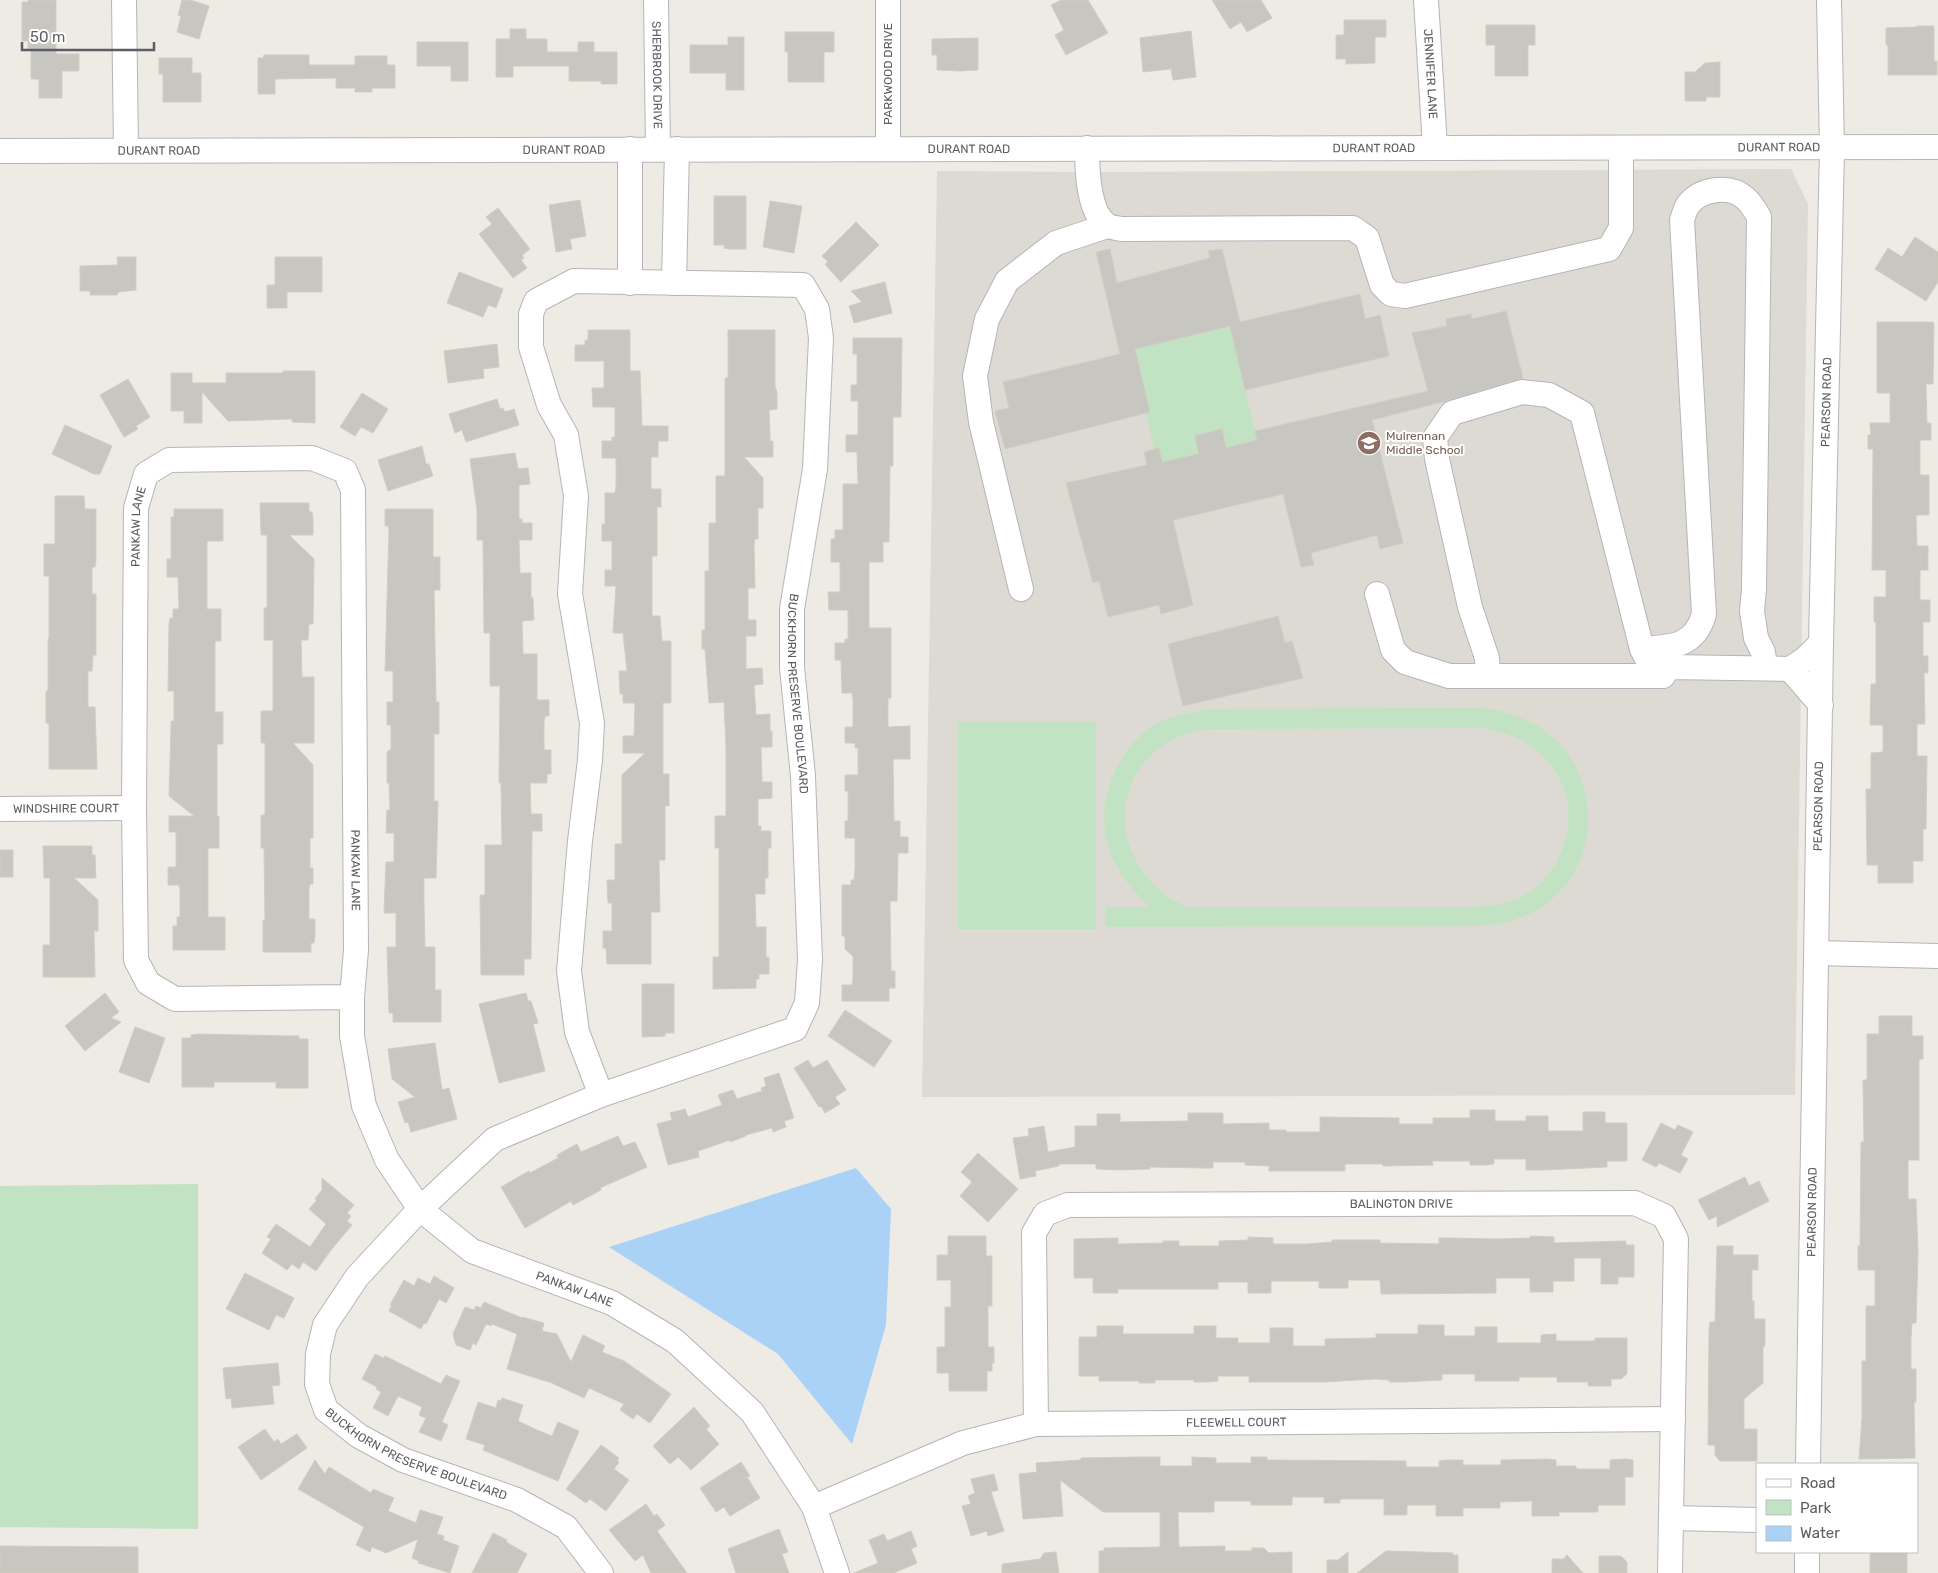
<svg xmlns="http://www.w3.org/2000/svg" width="1938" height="1573" font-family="Rubik,sans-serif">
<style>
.education{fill:#dcdad2}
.green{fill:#c2e2c4;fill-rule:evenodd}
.water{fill:#aad1f6}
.building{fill:#c8c6c0;stroke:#d1cdc2}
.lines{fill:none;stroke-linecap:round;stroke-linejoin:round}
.minor-casing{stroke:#b4b5b9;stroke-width:26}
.minor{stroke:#fff;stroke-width:24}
.labels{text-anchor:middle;stroke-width:4;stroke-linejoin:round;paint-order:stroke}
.street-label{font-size:12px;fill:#5c5e63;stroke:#fff}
.education-label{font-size:12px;fill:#785e54;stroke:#fff;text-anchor:start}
</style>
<rect width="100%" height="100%" fill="#edebe4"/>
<path class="education" d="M1791,169L1808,204L1795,1095L922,1097L937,171L1087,172Z"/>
<g class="green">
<path d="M1230,326L1257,440L1226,448L1221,429L1195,436L1199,454L1162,462L1159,448L1154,449L1146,413L1135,349Z"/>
<path d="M1478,708C1625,718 1624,917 1481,926L1105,927L1106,907H1150C1133,891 1118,873 1110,852C1093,805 1116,744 1162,721C1178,714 1196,711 1213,709ZM1481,728C1546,734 1590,796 1558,858C1551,874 1538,888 1522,897C1509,904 1492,905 1477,907H1187C1170,900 1156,889 1145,874C1098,814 1137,734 1212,729Z"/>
<rect x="958" y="722" width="138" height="207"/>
<path d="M198,1184V1529L0,1527V1186Z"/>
</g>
<path class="water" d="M856,1168L891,1209L886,1325L852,1444L778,1354L609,1247Z"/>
<g class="building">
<path d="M28,0H56V54H79V71H62V98H39V79H31V49H28V41H22V2H28Z"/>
<path d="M182,0H190L209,6L199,39L177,32L181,16L178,15Z"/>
<path d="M1061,0H1088L1108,33L1066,55L1055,35L1064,30L1051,5Z"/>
<path d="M1212,0H1261L1272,18L1247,32L1241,22L1230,29Z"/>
<path d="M1344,20H1386V37H1375V63L1346,64V59H1336V35H1344Z"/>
<path d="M1486,25H1535V45H1528V76H1495V45H1486Z"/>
<path d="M1917,26H1934V61H1937V75H1888V45H1886V28L1917,27Z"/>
<path d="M510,29H526V39H547V52H578V42H594V52H617V84H601V81H569V66H513V77H496V39H510Z"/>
<path d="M1191,31L1196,77L1173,80L1171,69L1143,72L1140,38Z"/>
<path d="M785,32H834V52H824V82H788V52H785Z"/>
<path d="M728,37H744V90H726V73H690V45H728Z"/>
<path d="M978,38V70L960,71L937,70V55H932V39Z"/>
<path d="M417,42H468V81H451V66H417Z"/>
<path d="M264,55H309V65H355V56H387V65H395V88H372V92H355V88H336V78L275,79V94H258V58H263Z"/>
<path d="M159,58H192V73H201V102H163V74H159Z"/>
<path d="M1720,62V97H1706V101H1685V72H1695L1705,63Z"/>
<path d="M714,196H746V249H730L724,248V245H714Z"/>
<path d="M580,200L586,236L570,239L572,249L556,252L549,205Z"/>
<path d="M770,201L802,206L794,253L763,247Z"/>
<path d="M498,208L530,249L522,255L524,258L521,260L527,268L513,278L479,234L492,224L486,217Z"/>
<path d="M856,222L879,245L841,282L830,270L825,264L828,262L822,256Z"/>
<path d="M1915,237L1938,252V282L1926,301L1875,269L1888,248L1902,257Z"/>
<path d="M1110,249L1117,283L1210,258L1208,251L1222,249L1240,322L1360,294L1365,319L1380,315L1389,356L1245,390L1230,326L1135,349L1150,412L1005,449L995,411L1009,408L1003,382L1120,354L1096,252Z"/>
<path d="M117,257H136V290L118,292L117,295H90V291H80V266L118,265Z"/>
<path d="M275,257H322V292H287V308H267V285H275Z"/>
<path d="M459,272L503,289L496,308L488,305L483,317L447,303Z"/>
<path d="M885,282L892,313L854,323L849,306L862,302L851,291Z"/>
<path d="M1506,311L1523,378L1446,401L1372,420L1403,543L1380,549L1377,535L1311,553L1314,565L1301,567L1283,494L1173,520L1193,605L1161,614L1159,605L1108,617L1099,581L1093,583L1066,483L1147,465L1144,452L1159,448L1162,462L1199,454L1195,436L1222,429L1226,448L1257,440L1255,431L1428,391L1412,333L1447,326L1446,319L1471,314L1472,319Z"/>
<path d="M1877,322H1933L1934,324L1933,384H1926L1927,423H1931V440H1920V475H1929V515H1916L1917,546H1928V570H1920V600H1930V622H1923V656H1928V673H1924L1925,724H1917V756H1927L1926,829H1923V861H1913V883H1878V865H1867L1866,789H1871V753L1883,752V725H1870L1871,684H1876V622H1874V597H1886V570H1872L1873,449H1868V435H1871L1870,423H1890V393H1877Z"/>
<path d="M588,330H630V371H640L642,426H668V441H658V457H651V489H661V507H657V556H652V616H660L662,641H671V703H663V774H669V806H665V860H659L660,912H651V964H607L606,948H603V931H612V903H608L607,880H615V844H622V775L645,753H623V736H634L635,703H623V694H620L619,671H627L623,633H613L616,586H605V570H612V541H602V524H605V493H615L616,487V458H602V441H612V437H615V407H593L592,388H604V361H575V345H585V340H588Z"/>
<path d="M728,330H775V386L777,393V409L769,410L770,436V441H773V457H744L763,478V508H758V539H755L754,544L755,588H748V620H756V636H746V669L762,668L763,684L754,685L756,715L770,714V731H772V747H761L762,782H772V798L758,799V826H761V831H771V848H768V878H765V894H755L756,927H766V957H769V974H759V979H756V988L713,989V957H719V848H715V816H726V747L724,702L709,703L705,649H702V630H705V571H709V523H716V476H725V378H728Z"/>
<path d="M853,338H902L901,417H893V466H890L889,542H883V562H869V628H891V698H888V727L910,726V759H893L894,821H900V837H908V853H898L897,901H890L891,971H895V988H889V1001H842V985H852L853,979V956L845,949V936H842V885H851V880H854L855,869V838H845V821H848V791H845V775H858V748H855V743H845V727H853V699L852,693H842L841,660H835V643H845V639H848V610H829L828,592H840V562H831V539H835V530H843V484H858L857,452H846V435H858V401H851V385H857V354H853Z"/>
<path d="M497,344L499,367L483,369L484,378L448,383L444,351Z"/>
<path d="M283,371H315V423L292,422V419L228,421L202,392V423H184V411H171V373H192V383H226V373H283Z"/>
<path d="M128,379L150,417L136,426L138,429L124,437L100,395Z"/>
<path d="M362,393L388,409L373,433L361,427L355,436L340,427Z"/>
<path d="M497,399L500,409L503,408L505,412L514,409L519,425L466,442L462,430L455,433L449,414Z"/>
<path d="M65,425L112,446L100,474H94L52,454Z"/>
<path d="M422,446L426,464H429L433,476L388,491L378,460Z"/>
<path d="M515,453L518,469L528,468L530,484L519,485V519H522V523H532V540H519L520,573H531V598H533L534,620L522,621L523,654H537V700H549V716H545L544,721V750H551V774H547V783H530L531,814H542V831H532L531,959H524V975H481L480,895H485V845H502L501,783H499L500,686H490V633H484L483,540H477V510L470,459Z"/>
<path d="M55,496H84L85,509H96V560L95,567H92V594H96V655H93L92,671H88V707H95L97,769H49V723H46V691H48V639H49V576H44V544H55Z"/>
<path d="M260,503H309V512H312L313,519V535H289L314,559L313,624H309L308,640H301L302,677H314V743H293L313,765V838H310V868H313V884H310L309,889V919H315V936L314,943H311V952H263V920H265L264,848H261V815H265V743H261V711H273V640H264V608H267V535H261Z"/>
<path d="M174,509H223V541H207V609H221V641H215V712H223V744H217V816H219V848H208V917H225V950H173V926H177V917H180V890L179,885H168V867H176V832H169V816H194L169,796L171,728V721H174V691H168L169,625L170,618H173V609H179L178,577H167V559H171V517H174Z"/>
<path d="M385,509H433V557H440V590H434L436,702H439V734H434V801H438L436,878H424V905L425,947H435V990H441V1022H393V1013H389L387,947H396V913H384L386,862H394V833H386L387,810H390L389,783H387V752L391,749V725H387V702H393V671H385L389,530L388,526H385Z"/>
<path d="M1278,616L1285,643L1292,641L1303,678L1183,706L1168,644Z"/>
<path d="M43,846H92V855H95L96,878H74L98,900V931H94L95,977H43V945H50V878H44Z"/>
<rect x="0" y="850" width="13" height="27"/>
<path d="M642,984H674V1033H665V1036L642,1037Z"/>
<path d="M105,993L119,1012L111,1018L121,1022L85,1051L65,1026Z"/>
<path d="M526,993L528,1001H531L538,1023L533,1024L545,1071L499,1083L479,1004Z"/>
<path d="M845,1010L892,1041L874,1067L828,1036Z"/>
<path d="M1879,1016H1912V1036H1923V1059H1919V1160H1908V1199H1916L1918,1253L1916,1323H1912L1911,1338V1369H1916V1402H1914L1915,1458L1859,1459L1862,1418V1361H1866V1306H1875V1270H1858V1246H1860L1861,1142H1864L1863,1080H1867V1034H1879Z"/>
<path d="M135,1027L165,1038L149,1083L119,1072Z"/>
<path d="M198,1034L292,1036H299V1039H308V1088H276V1082H214V1087H182V1038H191V1035Z"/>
<path d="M435,1043L442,1090L449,1088L457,1119L411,1132L408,1122L405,1123L398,1102L415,1097L392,1079L388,1049Z"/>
<path d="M808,1060L813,1068L827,1060L846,1090L835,1097L840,1104L825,1113L821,1106L819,1107L794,1068Z"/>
<path d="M779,1073L794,1118L784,1121L786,1127L773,1132L772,1128L746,1135V1136L730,1142V1140L698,1151L699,1157L668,1165L657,1124L672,1120L670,1113L685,1109L688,1117L722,1105L718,1095L733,1090L737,1099L762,1091L761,1088L766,1086L764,1078Z"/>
<path d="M1470,1110H1495V1121H1526V1116H1548V1131H1583V1112H1605V1123H1627V1161H1607V1167L1543,1170H1526V1159H1494V1164L1486,1165H1470V1161H1432L1433,1165L1383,1166V1164H1345V1171H1269V1166L1245,1165V1162H1213V1168H1205L1150,1167V1169L1120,1170L1096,1169V1164H1059V1166L1035,1171L1036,1176L1020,1179L1013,1138L1029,1136L1028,1129L1044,1126L1048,1152L1075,1147V1126H1097V1114H1120V1122L1188,1121V1113H1223V1124L1269,1123V1130H1286V1132H1320V1117L1399,1118V1124H1433V1118H1470Z"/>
<path d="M1661,1123L1675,1130L1678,1125L1693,1132L1681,1155L1688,1159L1680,1173L1659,1163L1656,1167L1642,1160Z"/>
<path d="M618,1136L623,1146L635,1142L647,1167L600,1188L601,1190L573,1205L571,1201L525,1228L501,1187L529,1171L530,1173L558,1158L557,1155L577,1144L581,1152Z"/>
<path d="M978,1153L1018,1189L988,1222L960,1196L972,1182L961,1172Z"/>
<path d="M1745,1177L1749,1186L1759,1181L1769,1201L1717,1227V1216L1709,1220L1698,1200Z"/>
<path d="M322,1178L354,1205L347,1213L351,1216L347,1221L352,1225L331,1250L316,1271L303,1262L299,1269L292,1264L287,1270L262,1253L271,1239L267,1237L276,1224L310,1247L326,1224L309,1209L317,1200L315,1199L322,1190Z"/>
<path d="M948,1236H986V1256H992V1306H988V1347H994V1363H992V1371H987V1391H949V1373H937V1347H945V1307H951V1280H937V1255H948Z"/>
<path d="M1530,1236L1554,1237V1243L1626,1241V1245H1634V1277H1618V1284H1601V1258H1574V1281H1553V1292H1530V1278H1496V1293L1381,1294L1380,1280H1348V1288H1319V1281H1271V1293H1248V1282H1218V1289H1118V1293H1093V1278H1074V1239L1118,1238V1244L1163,1243V1241H1179V1246H1219V1241L1248,1240V1237L1273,1238V1244H1307L1332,1242V1240H1380V1243L1439,1244V1238H1447L1497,1239L1530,1238Z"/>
<path d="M1717,1246H1733V1255H1758V1270H1752V1301H1754V1319H1765V1346H1763V1383L1744,1399V1429H1757V1461H1720L1715,1455V1445H1708L1709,1330L1710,1322H1715Z"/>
<path d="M245,1273L294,1298L284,1318L276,1315L269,1330L226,1309Z"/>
<path d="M434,1276L454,1288L446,1303L439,1299L426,1324L424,1323L421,1329L389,1311L392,1305H390L404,1280L414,1286L418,1278L430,1284Z"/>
<path d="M484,1302L522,1318V1317L544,1323L542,1331L557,1334L571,1362L583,1335L605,1346L602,1352L624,1361L671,1394L650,1423L637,1414L633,1419L620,1410L624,1404L589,1388L584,1398L552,1383L507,1369L517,1334L492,1324L491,1326L486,1324L476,1345L473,1343L470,1350L456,1345L453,1334L465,1307L474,1310L476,1306L481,1308Z"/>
<path d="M1418,1325H1444V1336H1475V1327H1497V1343H1541V1335L1556,1334V1341H1595V1338H1627V1374L1621,1379H1611V1386H1588V1382H1557V1377H1519V1381H1475V1374H1442V1380L1405,1382H1389V1380L1376,1379L1324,1382H1249V1376H1218V1381L1210,1382H1194V1380H1155V1383H1139V1381H1099V1376H1079V1337H1097V1326H1123V1334H1194V1326H1216V1338H1238V1343H1270V1328H1293V1346H1325V1339L1376,1338V1334H1418Z"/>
<path d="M375,1354L384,1358L385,1356L441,1384L446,1375L460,1381L442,1422L448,1425L441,1441L419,1432L426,1418L419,1415L422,1407L398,1396L388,1416L373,1408L381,1392L376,1389L377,1387L362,1379Z"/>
<path d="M278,1363L280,1385L272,1386L274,1404L232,1408L231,1398L226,1399L223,1368Z"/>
<path d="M502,1398L523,1405L518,1421L537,1430L552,1436L558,1422L579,1431L558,1481L483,1450L485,1445L466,1439L478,1402L496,1408L498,1400L501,1401Z"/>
<path d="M694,1407L710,1426L706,1429L719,1444L691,1470L678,1457L670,1464L653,1446Z"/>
<path d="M265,1429L274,1442L278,1439L281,1444L297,1434L307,1448L261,1480L238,1447Z"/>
<path d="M601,1445L619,1458L617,1461L619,1462L614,1469L629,1480L606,1511L590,1499L586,1503L566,1489Z"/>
<path d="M1138,1457H1160V1466H1192V1457L1216,1458V1463H1251V1457H1267V1460L1406,1461V1467H1439V1461L1447,1460H1463V1465H1501V1460L1548,1459L1556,1460V1466H1576V1469H1610V1460L1625,1459L1633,1460V1477H1625V1505H1598V1512H1559V1516H1532V1501L1500,1502V1508H1463V1516H1436V1505H1407V1515H1384V1499H1340V1503H1324V1497H1292V1505H1251V1501H1214V1512H1178L1179,1547L1225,1546V1551H1252V1548H1264L1269,1553L1292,1552V1573H1099V1551H1104V1548L1160,1547V1512H1103L1060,1480L1063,1516L1023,1519L1019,1474L1037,1472L1036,1463L1081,1460V1458Z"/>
<path d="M315,1460L325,1474L329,1467L371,1493L373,1489L394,1498L388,1511L416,1523L420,1510L443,1517L437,1534L444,1536L443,1540L459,1546L450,1573L418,1563L419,1561L412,1558L418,1539L386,1553L372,1547L370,1552L356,1545L364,1527L298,1489Z"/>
<path d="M741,1462L750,1476L747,1477L760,1498L730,1516L724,1507L716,1512L700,1488Z"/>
<path d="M994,1474L998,1490L991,1492L1004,1531L988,1536L987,1531L971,1536L962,1506L971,1504L968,1496L975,1493L971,1479Z"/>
<path d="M646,1504L654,1516L657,1514L665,1525L657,1531L687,1573H651L643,1555L635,1561L609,1530Z"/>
<path d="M779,1529L788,1552L782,1554L789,1573H736L728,1549Z"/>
<path d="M911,1531L917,1546L911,1549L917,1563L894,1573H854L878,1563L869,1540L884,1534L887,1541Z"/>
<path d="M493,1533L507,1540L506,1542L527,1554L517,1573H472Z"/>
<path d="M0,1546L138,1547V1573H0Z"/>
<path d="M1386,1551L1453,1553V1555H1458V1573H1357Z"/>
<path d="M1056,1552L1059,1573H1002V1564L1040,1559L1044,1553Z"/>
<path d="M1348,1552V1573H1327V1560H1338Z"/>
<rect x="1870" y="1552" width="37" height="21"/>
<path d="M1567,1555L1583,1573H1552V1559H1564Z"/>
<path d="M1599,1556H1621L1627,1562V1573H1599Z"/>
</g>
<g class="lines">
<g class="minor-casing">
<g id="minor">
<path d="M124,0L126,149"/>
<path id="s1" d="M656,0L658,149"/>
<path d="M888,0V149"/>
<path id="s2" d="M1426,0L1435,147"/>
<path d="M1087,148C1087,168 1088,213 1107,225C1111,228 1118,228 1122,229L1353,228L1367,238L1382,285L1391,294L1405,296L1609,249L1621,228V148"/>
<path d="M630,149V283"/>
<path id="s3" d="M0,151L1938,147"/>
<path d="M674,283L677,149"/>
<path d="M1021,589L981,422L975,376L987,319L1007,281L1056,243L1107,226"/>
<path d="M1377,594L1393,650L1405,662L1449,676H1488"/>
<path d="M1642,649C1671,647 1695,647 1704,614L1682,220C1684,215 1685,209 1688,205C1700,189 1729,184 1745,198C1751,203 1755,210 1759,217L1754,589L1752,611L1756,638L1763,652L1765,667"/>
<path d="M1669,667L1663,676H1488L1487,658L1470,607L1437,459L1435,438L1452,413L1522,392L1549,395L1582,413L1642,649L1648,661L1669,667L1790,669L1805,659L1821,643"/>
<path d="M1790,669L1821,705"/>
<path id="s4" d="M0,809L134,808"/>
<path d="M1817,953L1938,956"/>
<path id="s5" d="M352,997L175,999L148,983L136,960L134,808L136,508L146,474L169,460L312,458L345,471L353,490L356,950L352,997V1036L364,1106L387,1160L420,1209L472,1251L612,1303L675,1341L752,1412L814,1507L837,1573"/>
<path id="s6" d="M601,1095L577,1032L569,971L580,841L590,760L592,723L570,594L576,496L566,435L549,405L531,347V314L536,301L574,281L803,285L817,309L821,338L815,469L792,609V668L803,776L810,960L807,1003L795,1029L601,1095L495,1139L420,1209L357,1277L325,1325L318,1354L317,1384L326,1410L359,1436L403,1460L517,1500L566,1527L601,1573"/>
<path id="s7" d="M1036,1424L1034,1233L1045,1214L1068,1205L1635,1203L1664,1216L1676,1239L1670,1573"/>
<path id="s8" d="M1808,1464L1821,643L1832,149L1829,0"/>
<path id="s9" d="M814,1507L963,1443L1036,1424L1673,1419"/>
<path d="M1672,1518L1757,1520"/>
<path d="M1807,1573V1552"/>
</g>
</g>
<use href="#minor" class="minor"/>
</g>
<defs>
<g id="school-disc" transform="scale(1.25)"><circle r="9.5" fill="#8d6e63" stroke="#fff"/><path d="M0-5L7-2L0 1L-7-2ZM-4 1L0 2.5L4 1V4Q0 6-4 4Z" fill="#fff"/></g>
</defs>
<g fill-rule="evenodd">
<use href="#school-disc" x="1369" y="443"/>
</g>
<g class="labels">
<g class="street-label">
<text dy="4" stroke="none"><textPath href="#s1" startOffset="75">SHERBROOK DRIVE</textPath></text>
<text transform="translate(888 74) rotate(-90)" y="4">PARKWOOD DRIVE</text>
<text dy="4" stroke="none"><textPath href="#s2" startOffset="74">JENNIFER LANE</textPath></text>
<text dy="4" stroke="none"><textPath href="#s3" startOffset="969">DURANT ROAD</textPath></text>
<text dy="4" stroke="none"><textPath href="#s3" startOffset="1374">DURANT ROAD</textPath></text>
<text dy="4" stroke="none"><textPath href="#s3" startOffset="1779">DURANT ROAD</textPath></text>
<text dy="4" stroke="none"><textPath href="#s3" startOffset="159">DURANT ROAD</textPath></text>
<text dy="4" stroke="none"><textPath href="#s3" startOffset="564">DURANT ROAD</textPath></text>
<text dy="4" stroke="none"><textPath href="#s8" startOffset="1062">PEARSON ROAD</textPath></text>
<text dy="4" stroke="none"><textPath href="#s5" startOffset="668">PANKAW LANE</textPath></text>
<text dy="4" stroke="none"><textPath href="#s6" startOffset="1498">BUCKHORN PRESERVE BOULEVARD</textPath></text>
<text dy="4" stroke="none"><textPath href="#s8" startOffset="658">PEARSON ROAD</textPath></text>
<text dy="4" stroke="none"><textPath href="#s4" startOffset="66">WINDSHIRE COURT</textPath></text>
<text dy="4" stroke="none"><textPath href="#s5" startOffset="1328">PANKAW LANE</textPath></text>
<text dy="4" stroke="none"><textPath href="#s7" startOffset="571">BALINGTON DRIVE</textPath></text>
<text dy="4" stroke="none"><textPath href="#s8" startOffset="252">PEARSON ROAD</textPath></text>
<text dy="4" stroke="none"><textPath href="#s5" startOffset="1859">PANKAW LANE</textPath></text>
<text dy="4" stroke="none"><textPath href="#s9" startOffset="438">FLEEWELL COURT</textPath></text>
<text dy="4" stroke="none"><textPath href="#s6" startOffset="2598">BUCKHORN PRESERVE BOULEVARD</textPath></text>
</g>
<g class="education-label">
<text x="1386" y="440">Mulrennan<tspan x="1386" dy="14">Middle School</tspan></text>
</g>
</g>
<rect x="1756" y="1463" width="162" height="90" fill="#ffffff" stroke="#bebfc1"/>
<rect x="1766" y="1479" width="25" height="8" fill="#ffffff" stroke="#bebfc1"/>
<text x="1800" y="1488" font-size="15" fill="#5c5e63">Road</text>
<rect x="1766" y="1500" width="25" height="15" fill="#c2e2c4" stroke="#bebfc1"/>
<text x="1800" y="1513" font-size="15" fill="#5c5e63">Park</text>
<rect x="1766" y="1526" width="25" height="15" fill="#aad1f6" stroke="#bebfc1"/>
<text x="1800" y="1538" font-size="15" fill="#5c5e63">Water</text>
<path d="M22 42v8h132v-8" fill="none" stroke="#5c5e63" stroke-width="2.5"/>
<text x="30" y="42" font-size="15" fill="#5c5e63" stroke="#ffffff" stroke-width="4" paint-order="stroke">50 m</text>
</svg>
